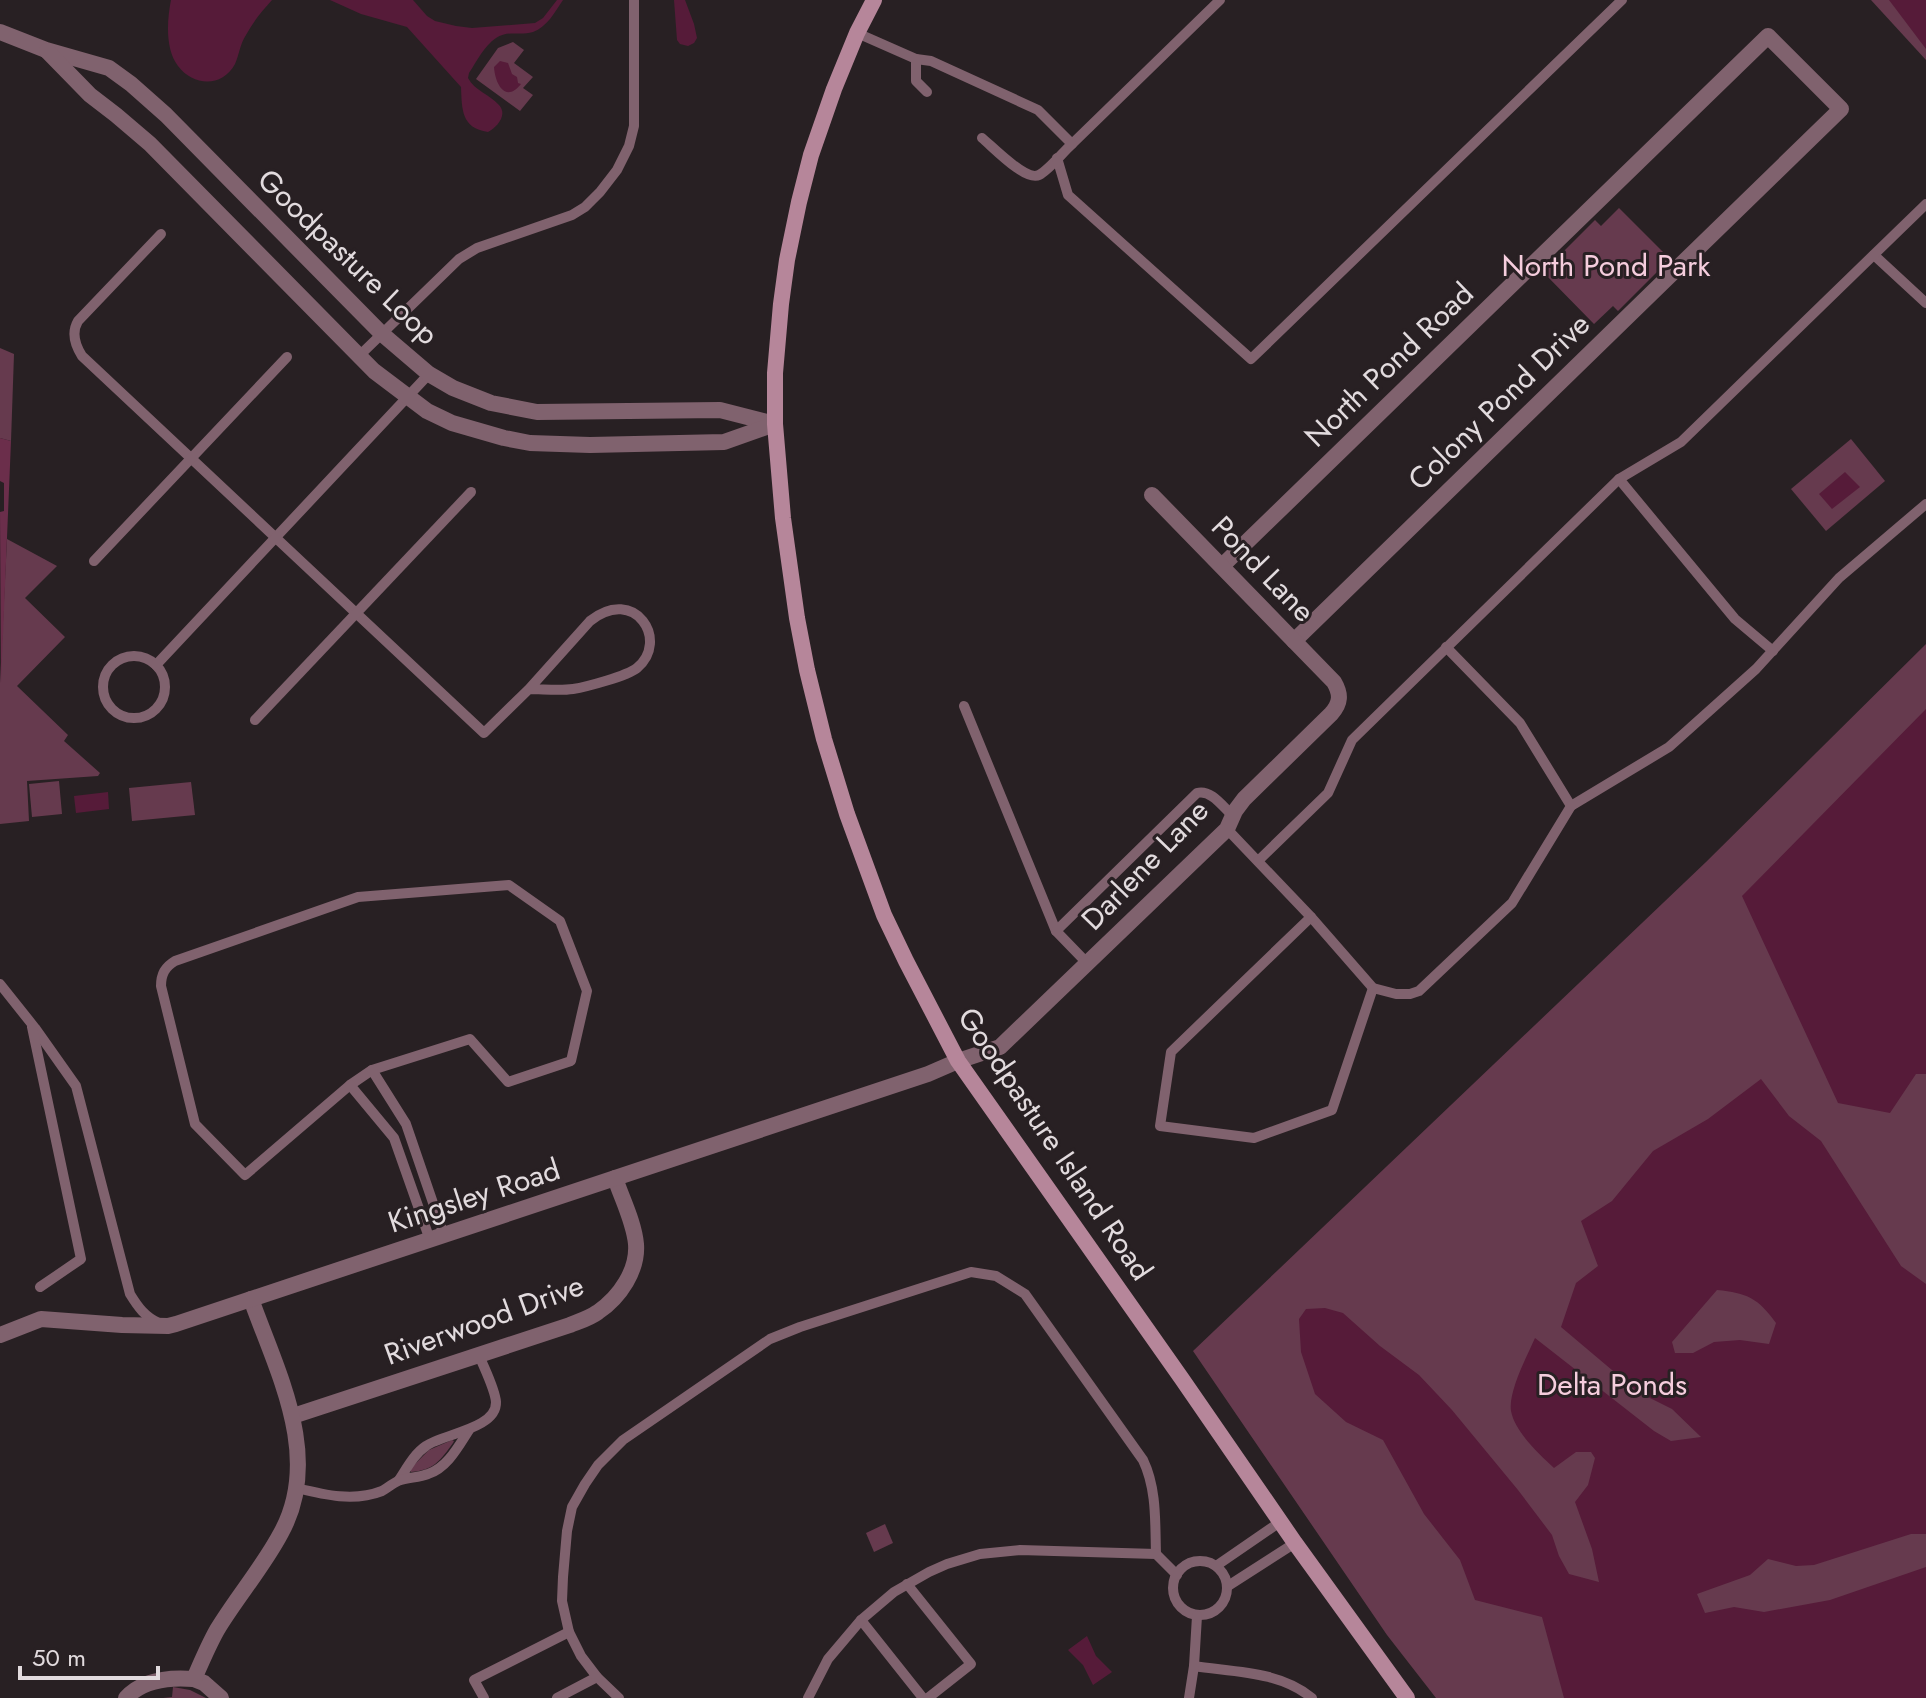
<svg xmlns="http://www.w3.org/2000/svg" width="1926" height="1698" font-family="Jost,sans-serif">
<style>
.green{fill:#663a4e}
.forest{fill:#6b2e4b}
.water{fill:#561b39;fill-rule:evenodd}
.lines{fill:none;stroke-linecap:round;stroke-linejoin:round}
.service{stroke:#80626e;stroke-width:10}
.minor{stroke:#80626e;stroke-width:16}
.tertiary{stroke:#80626e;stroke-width:16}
.secondary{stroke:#b6869a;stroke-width:16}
.labels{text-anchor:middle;stroke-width:6;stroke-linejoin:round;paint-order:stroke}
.street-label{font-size:30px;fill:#e2dbde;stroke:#282023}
.park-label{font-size:30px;fill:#f5cddd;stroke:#282023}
</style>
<rect width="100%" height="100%" fill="#282023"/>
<g class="green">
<path d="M1871,0H1926V60Z"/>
<path d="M513,42L524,50L514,63L533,77L523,88L533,95L520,111L476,79L498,48Z"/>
<path d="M1619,208L1670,259L1618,311L1613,306L1594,324L1543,272L1595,220L1601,226Z"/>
<path d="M0,348L14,354L11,441L0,438Z"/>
<path d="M1851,439L1885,481L1826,531L1791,489Z"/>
<path d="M7,539L57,566L25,598L65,637L17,686L68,735L64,741L100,773L98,776L27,781L29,821L0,824V683Z"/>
<path d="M1926,644V1698H1436L1387,1635L1193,1351L1706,862Z"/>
<path d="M59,781L62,814L32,817L29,784Z"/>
<path d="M191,782L195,815L132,821L129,788Z"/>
<path d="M452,1440L454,1441L453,1443C440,1461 434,1470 411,1472V1468L429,1450Z"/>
<path d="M885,1524L893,1543L874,1552L866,1533Z"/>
<path d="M173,1687L190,1690L206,1698H163L172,1697Z"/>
</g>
<path class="forest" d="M0,438L11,441L1,683L0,512L4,511V483L0,481Z"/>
<g class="water">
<path d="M171,0H272C262,11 253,22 246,35C240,44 239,55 235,64C222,88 193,86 178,66C165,49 167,20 171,0Z"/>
<path d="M330,0H413L427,16L435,21L456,26L472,28L535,23L543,18L557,0H563C555,12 547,27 533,32C520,36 508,30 496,38C484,46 477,61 469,73L468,78C475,91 489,94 499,105C508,115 497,127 488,132C461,128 462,109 461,87L407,27L361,14Z"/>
<path d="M674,0H685L694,24L697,38L694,43L688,46L680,44L677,40Z"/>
<path d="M1889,0H1926V49Z"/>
<path d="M500,61L508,63L512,74L517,77L518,83L521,84C505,104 495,83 494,67Z"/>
<path d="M1845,472L1860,487L1832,509L1819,494Z"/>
<path d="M1926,709V1074H1916L1890,1113L1838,1103L1742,896Z"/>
<path d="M108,792L109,809L76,813L74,796Z"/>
<path d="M1761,1079L1789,1116L1821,1141L1901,1266L1926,1284V1534H1911L1814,1565L1796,1566L1768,1559L1750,1575L1697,1594L1705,1613L1734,1607L1764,1612L1830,1600L1926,1567V1698H1564L1542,1617L1475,1600L1460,1560L1424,1514L1383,1440L1346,1422L1315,1394L1301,1352L1299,1319L1306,1309L1325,1308L1343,1313L1380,1346L1419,1375L1452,1410L1518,1490L1552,1535L1559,1556L1569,1574L1599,1582L1592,1549L1575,1502L1588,1485L1595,1458L1591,1452H1576L1554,1468C1539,1454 1515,1432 1511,1411C1508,1392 1527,1356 1535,1338L1654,1431L1671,1441L1701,1437L1672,1409L1638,1392L1561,1327L1576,1283L1598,1266L1581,1221L1612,1201L1653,1151L1708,1119ZM1717,1290C1747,1293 1758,1298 1776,1323L1769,1344L1740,1340L1714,1342L1693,1353H1675L1672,1342Z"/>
<path d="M1087,1636L1096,1656L1112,1672L1093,1685L1083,1665L1068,1650Z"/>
</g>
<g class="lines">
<g class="service">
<path d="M857,33L916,59L931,61L1038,110L1072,144L1220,0"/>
<path d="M916,59V81L927,92"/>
<path d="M982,138C993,147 1026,182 1039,175C1049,170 1063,152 1072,144"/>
<path d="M1057,158L1068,195L1251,359L1622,0"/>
<path d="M161,234L78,321C71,333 75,345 82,356L484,733L529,689C543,689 559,691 573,689C586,687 627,676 637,668C670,641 635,585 590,621L529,689"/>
<path d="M1874,255L1926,303"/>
<path d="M359,356L459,259L477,248L572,215L585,207L600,192L617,170L629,146L634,126V0"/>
<path d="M1619,479L1735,619L1773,651"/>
<path d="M94,561L287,357"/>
<path d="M1446,647L1520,723L1571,806"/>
<circle cx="134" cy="687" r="31"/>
<path d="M156,665L429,374"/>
<path d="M964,706L1056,931"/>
<path d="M255,720L471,492"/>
<path d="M1227,829L1311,917L1373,988L1396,994H1410L1419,991L1512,903L1571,806L1669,747L1756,669L1839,578L1926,504"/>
<path d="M1258,861L1328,793L1352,740L1619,479L1681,442L1926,204"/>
<path d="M509,885L560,921L587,991L571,1061L508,1082L470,1039L372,1070L350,1085L245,1175L195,1124L161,986C161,974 165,967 175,961L358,897Z"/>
<path d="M1311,917L1171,1052L1160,1126L1254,1138L1332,1110L1373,988"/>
<path d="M1087,963L1056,931L1197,793C1211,789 1223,807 1233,816"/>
<path d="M0,984L35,1028L76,1086L130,1294C138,1307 145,1317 159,1323"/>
<path d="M32,1027L81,1259L40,1287"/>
<path d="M372,1070L406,1124L444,1235"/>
<path d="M350,1085L394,1138L430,1240"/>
<path d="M399,1480C407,1468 414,1454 426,1446C442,1434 497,1429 496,1402C495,1389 484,1368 479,1355"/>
<path d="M297,1488C325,1495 354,1502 382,1491C387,1488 392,1484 398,1481C407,1477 418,1478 428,1474C447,1468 458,1447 469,1430"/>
<circle cx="1200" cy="1588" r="27"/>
<path d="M1216,1566L1280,1522"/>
<path d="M907,1584L971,1664L928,1698"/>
<path d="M1228,1586L1295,1543"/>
<path d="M861,1620L923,1698"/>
<path d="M1194,1666C1233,1672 1280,1671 1312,1698"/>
<path d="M484,1698L474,1680L569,1632"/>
<path d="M557,1698L597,1677"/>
<path d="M619,1698L597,1677L581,1656L569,1632L562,1601L563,1577L567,1531L572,1507L585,1484L598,1465L623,1440L770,1339L800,1327L971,1272L996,1276L1025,1294L1143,1460C1157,1489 1155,1523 1156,1554"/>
<path d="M808,1698L828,1659L861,1620L894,1592L929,1572L947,1564L980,1554L1020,1550L1156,1554L1177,1575"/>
<path d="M1189,1698L1194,1666L1197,1616"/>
</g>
<g class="minor">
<path d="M1222,566L1768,36L1841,109L1294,641"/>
<path d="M958,1061L1000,1047L1227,829L1235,811L1244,799L1331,714C1341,703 1341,694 1334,682L1152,495"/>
<path d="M293,1416L570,1325C580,1321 590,1318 598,1312C620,1297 638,1270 636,1244C634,1222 622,1199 615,1178"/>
<path d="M194,1679L204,1683L221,1698"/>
<path d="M126,1698C143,1679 170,1677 194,1679C201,1663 208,1646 217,1630C237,1597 263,1567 281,1533C323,1457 277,1372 251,1299"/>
</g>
<g class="tertiary">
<path d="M0,32L46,50L109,68L131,84L166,115L381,333L429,374L453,388L491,403L537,412L720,410L775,424"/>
<path d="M47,51L90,95L116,115L150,144L374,371L427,411L452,423L504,438L530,443L590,445L724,442L775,424"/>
<path d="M0,1335L41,1319L122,1325L168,1326L176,1324L928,1074L958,1061"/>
</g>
<path class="secondary" d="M874,0L857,33L834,89L811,155L799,202L787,260L781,304L775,373V424L783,518L797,618L807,670L824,739L847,814L884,915L906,961L958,1061L1182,1379L1295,1543L1407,1698"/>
</g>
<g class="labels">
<g class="street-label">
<text transform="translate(348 257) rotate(44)" y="10">Goodpasture Loop</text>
<text transform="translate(1389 365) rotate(-44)" y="10">North Pond Road</text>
<text transform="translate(1499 402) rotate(-44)" y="10">Colony Pond Drive</text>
<text transform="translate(1263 569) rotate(46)" y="10">Pond Lane</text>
<text transform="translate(1145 865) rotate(-46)" y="10">Darlene Lane</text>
<text transform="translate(1055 1144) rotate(56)" y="10">Goodpasture Island Road</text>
<text transform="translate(474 1196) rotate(-18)" y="10">Kingsley Road</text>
<text transform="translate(484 1320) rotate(-20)" y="10">Riverwood Drive</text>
</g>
<g class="park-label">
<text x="1606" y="276">North Pond Park</text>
<text x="1612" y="1395">Delta Ponds</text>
</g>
</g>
<path d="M20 1666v12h138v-12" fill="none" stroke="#e2dbde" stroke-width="4"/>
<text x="32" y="1666" font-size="24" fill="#e2dbde" stroke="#282023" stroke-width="6" paint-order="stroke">50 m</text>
</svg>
